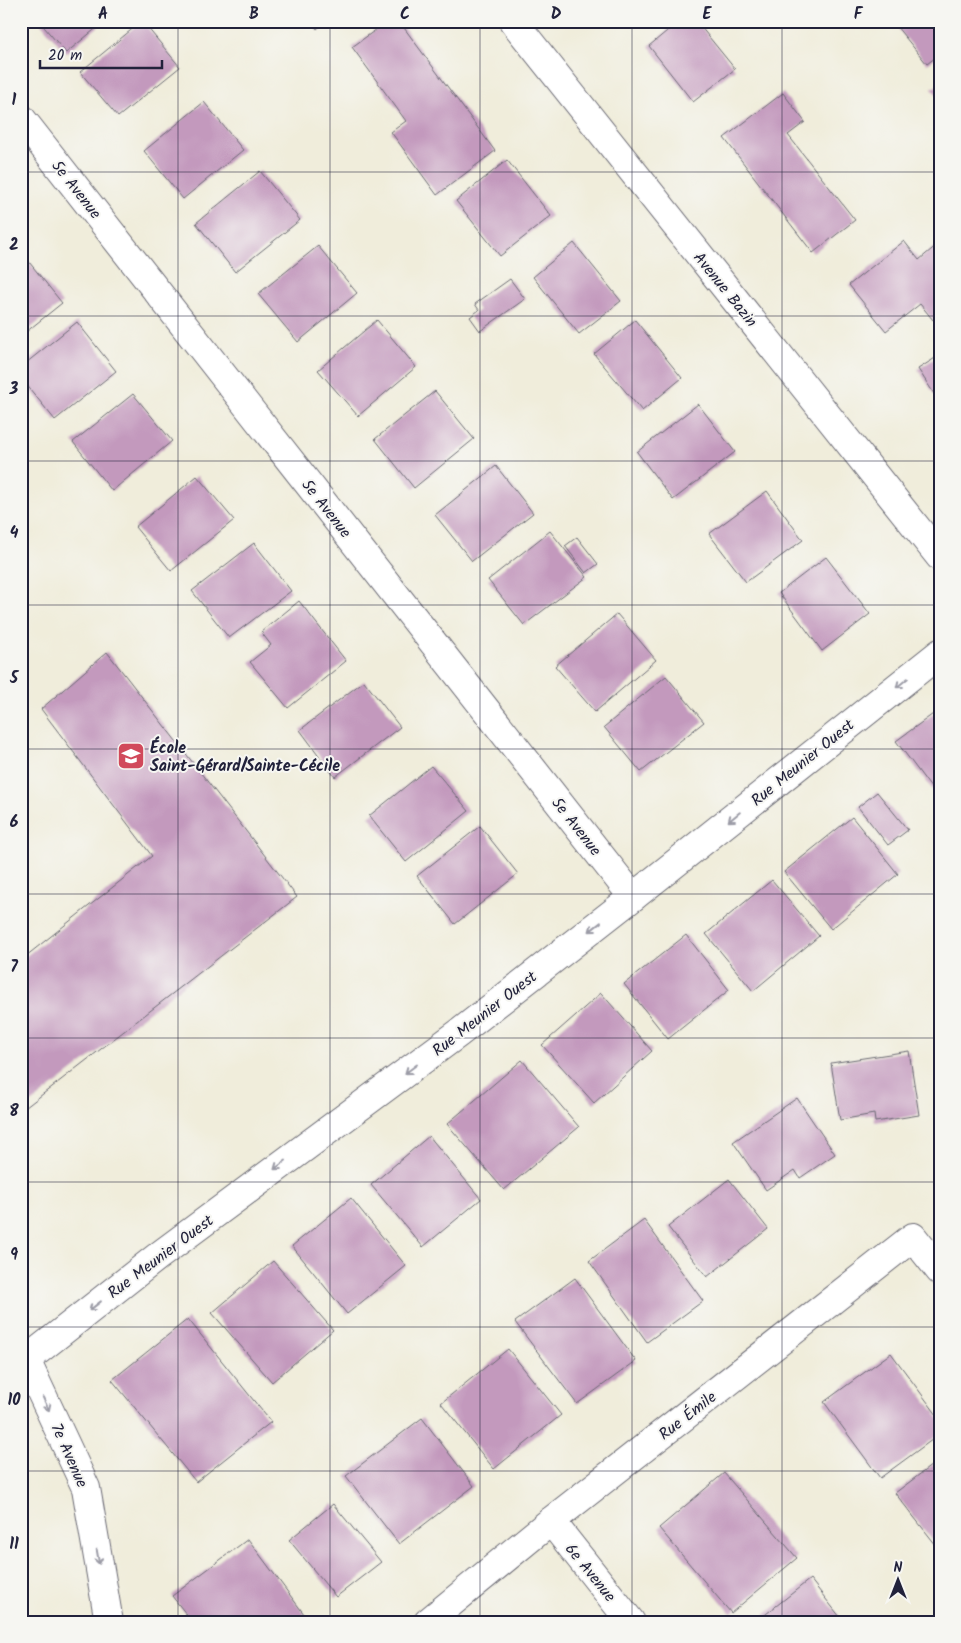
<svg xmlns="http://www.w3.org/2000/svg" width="961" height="1643" font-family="Kalam,sans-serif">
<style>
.building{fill:#c399bd}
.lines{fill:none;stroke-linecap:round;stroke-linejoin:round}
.minor-casing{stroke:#6a6973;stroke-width:30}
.minor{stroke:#fff;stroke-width:28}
.oneway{stroke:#9c9ca7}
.grid{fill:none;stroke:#22223b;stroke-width:1;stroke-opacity:0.55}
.labels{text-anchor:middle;stroke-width:4;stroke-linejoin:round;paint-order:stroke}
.street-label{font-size:16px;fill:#22223b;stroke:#f6f6f2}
.poi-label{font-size:16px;font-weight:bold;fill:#22223b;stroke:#f6f6f2;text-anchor:start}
.neatline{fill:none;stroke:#22223b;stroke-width:2}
.grid-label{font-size:16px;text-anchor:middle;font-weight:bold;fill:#22223b}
</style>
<rect width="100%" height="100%" fill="#f6f6f2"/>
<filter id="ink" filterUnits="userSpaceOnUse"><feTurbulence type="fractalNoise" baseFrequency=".02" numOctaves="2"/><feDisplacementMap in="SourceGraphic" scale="10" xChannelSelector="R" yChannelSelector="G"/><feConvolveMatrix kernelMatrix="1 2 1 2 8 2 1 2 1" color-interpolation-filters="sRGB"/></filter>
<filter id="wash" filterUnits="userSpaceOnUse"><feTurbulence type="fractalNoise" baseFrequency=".0096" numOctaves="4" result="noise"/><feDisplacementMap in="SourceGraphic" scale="20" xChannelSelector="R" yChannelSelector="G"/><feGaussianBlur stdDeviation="1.12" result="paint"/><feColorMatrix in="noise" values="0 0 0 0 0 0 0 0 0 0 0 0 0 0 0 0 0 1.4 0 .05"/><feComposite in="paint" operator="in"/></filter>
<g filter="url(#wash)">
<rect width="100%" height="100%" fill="#f0eddb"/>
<g id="blocks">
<g class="building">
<path d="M39,21H105L66,53Z"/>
<path d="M142,21L180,67L118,117L80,72Z"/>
<path d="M310,21H326L317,29Z"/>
<path d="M388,21H399L495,151L437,195L391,132L406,121L352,47Z"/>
<path d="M679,21H696L735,69L693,102L649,46Z"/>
<path d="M892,21H940V54L927,64Z"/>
<path d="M940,83V98L932,89Z"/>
<path d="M783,93L805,122L788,135L855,220L813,253L724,138Z"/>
<path d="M204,102L243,150L183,199L144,151Z"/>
<path d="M507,160L551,216L500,256L456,201Z"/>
<path d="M260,171L300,220L235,272L196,223Z"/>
<path d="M904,241L919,260L938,244L940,246V315L933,320L920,304L886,331L849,285Z"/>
<path d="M574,243L621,301L579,334L533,277Z"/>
<path d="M318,246L357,293L298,342L258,294Z"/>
<path d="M25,257L62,303L21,336V260Z"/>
<path d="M510,279L525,299L480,331L470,317L479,310L475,304Z"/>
<path d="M377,320L416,367L358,416L318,370Z"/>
<path d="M635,320L682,378L642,411L594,354Z"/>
<path d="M77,322L116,371L55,420L21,378V367Z"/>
<path d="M940,355V403L918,369Z"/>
<path d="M435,391L474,439L414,488L375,439Z"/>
<path d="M133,394L172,441L112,491L73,442Z"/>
<path d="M698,404L735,452L673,500L637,452Z"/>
<path d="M496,466L533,513L472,561L435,515Z"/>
<path d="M197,476L234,520L171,571L135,527Z"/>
<path d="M767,491L803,540L746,582L709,534Z"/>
<path d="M550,531L587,577L524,625L488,580Z"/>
<path d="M577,537L598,564L586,573L565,546Z"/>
<path d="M254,543L291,591L229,638L192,591Z"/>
<path d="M826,557L870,614L822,651L779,593Z"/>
<path d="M299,601L346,661L288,708L250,662L271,645L261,632Z"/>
<path d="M617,614L656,660L595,712L555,666Z"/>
<path d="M107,652L297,897L21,1111V960L152,856L41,709Z"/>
<path d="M666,676L704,722L641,772L604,727Z"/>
<path d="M364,681L400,727L335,777L300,730Z"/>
<path d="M940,709V796L938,797L896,741Z"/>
<path d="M431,766L469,811L406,862L369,816Z"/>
<path d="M877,792L908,830L888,845L858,807Z"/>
<path d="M852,817L898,874L831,929L784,872Z"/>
<path d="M480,826L518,874L455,924L417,876Z"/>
<path d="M772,880L819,936L753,991L706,934Z"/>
<path d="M686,935L729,990L668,1039L624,984Z"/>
<path d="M601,993L652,1051L594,1103L542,1045Z"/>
<path d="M909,1051L919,1115L875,1122L874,1114L840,1120L831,1063Z"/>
<path d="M522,1060L579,1127L504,1190L447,1124Z"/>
<path d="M797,1098L835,1154L800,1178L795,1170L766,1190L733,1142Z"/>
<path d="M429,1136L481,1199L423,1247L371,1185Z"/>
<path d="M729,1179L768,1229L707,1277L668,1227Z"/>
<path d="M351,1198L406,1266L347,1314L292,1246Z"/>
<path d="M644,1220L703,1301L647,1342L589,1261Z"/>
<path d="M273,1261L333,1330L272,1382L212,1313Z"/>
<path d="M575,1278L636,1361L577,1404L515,1322Z"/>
<path d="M188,1319L271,1422L196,1482L112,1380Z"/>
<path d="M508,1349L561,1415L494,1469L441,1403Z"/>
<path d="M891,1353L940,1419V1434L880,1478L824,1402Z"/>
<path d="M422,1418L474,1486L399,1544L346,1476Z"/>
<path d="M940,1459V1550L895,1493Z"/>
<path d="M724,1473L797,1558L731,1613L659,1528Z"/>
<path d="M333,1504L381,1562L336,1597L289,1540Z"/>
<path d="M248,1539L310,1622H186L190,1619L172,1596Z"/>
<path d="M810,1579L844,1622H756Z"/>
</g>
</g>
</g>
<g filter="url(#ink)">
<use href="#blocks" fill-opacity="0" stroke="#6a6973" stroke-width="1"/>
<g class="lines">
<g class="minor-casing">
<g id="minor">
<path d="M513,21L940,557"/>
<path d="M21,118L633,897"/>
<path d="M21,1355L26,1360L86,1488L109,1622"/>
<path d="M21,1364L157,1257L459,1033L633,897L940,653"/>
<path d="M551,1521L631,1622"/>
<path d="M428,1622L551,1521L913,1237L940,1271"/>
</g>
</g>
<use href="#minor" class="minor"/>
</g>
<defs><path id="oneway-shaft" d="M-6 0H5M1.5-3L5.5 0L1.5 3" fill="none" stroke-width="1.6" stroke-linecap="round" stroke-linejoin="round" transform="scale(1.25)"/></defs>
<g class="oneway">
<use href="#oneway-shaft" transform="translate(902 683) rotate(141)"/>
<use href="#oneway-shaft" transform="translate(734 817) rotate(141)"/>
<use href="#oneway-shaft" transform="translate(595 927) rotate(142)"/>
<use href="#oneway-shaft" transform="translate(411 1069) rotate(143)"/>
<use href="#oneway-shaft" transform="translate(280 1165) rotate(143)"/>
<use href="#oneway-shaft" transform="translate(95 1306) rotate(142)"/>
<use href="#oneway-shaft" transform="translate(46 1404) rotate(65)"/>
<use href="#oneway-shaft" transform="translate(98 1557) rotate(80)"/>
</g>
</g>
<path class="grid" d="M178,21V1622M330,21V1622M480,21V1622M632,21V1622M782,21V1622M21,172H940M21,316H940M21,461H940M21,605H940M21,749H940M21,894H940M21,1038H940M21,1182H940M21,1327H940M21,1471H940"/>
<defs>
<g id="school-square" transform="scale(1.4375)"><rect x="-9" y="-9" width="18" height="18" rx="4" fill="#d1495b" stroke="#f6f6f2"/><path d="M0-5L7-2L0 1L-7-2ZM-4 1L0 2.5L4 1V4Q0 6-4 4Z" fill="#fff"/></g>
</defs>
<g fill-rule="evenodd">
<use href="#school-square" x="131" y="756"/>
</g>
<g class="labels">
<g class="street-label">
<text transform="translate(77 189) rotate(52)" y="6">5e Avenue</text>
<text transform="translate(726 289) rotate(51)" y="6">Avenue Bazin</text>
<text transform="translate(327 508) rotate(52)" y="6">5e Avenue</text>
<text transform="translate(802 762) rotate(-39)" y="6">Rue Meunier Ouest</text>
<text transform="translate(577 826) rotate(52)" y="6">5e Avenue</text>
<text transform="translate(484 1013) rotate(-38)" y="6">Rue Meunier Ouest</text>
<text transform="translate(160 1256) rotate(-37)" y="6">Rue Meunier Ouest</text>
<text transform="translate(687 1415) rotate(-38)" y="6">Rue Émile</text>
<text transform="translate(70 1455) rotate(66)" y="6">7e Avenue</text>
<text transform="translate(591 1572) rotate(51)" y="6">6e Avenue</text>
</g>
<g class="poi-label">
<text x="150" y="753">École<tspan x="150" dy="18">Saint-Gérard/Sainte-Cécile</tspan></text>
</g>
</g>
<rect width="961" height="1643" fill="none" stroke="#f6f6f2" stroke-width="55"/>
<g transform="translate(898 1580)" stroke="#f6f6f2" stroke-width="4" paint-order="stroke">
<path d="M0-4L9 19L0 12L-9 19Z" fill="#22223b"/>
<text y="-8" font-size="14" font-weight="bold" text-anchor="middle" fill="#22223b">N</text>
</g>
<path d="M40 60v8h122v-8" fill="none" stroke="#22223b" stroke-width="2.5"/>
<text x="48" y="60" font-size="15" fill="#22223b" stroke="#f6f6f2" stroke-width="4" paint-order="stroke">20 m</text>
<rect x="28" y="28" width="906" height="1588" class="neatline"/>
<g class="grid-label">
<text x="103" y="19">A</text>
<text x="254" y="19">B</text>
<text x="405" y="19">C</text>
<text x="556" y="19">D</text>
<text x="707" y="19">E</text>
<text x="858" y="19">F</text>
<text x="14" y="105">1</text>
<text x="14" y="250">2</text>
<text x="14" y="394">3</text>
<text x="14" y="538">4</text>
<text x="14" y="683">5</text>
<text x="14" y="827">6</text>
<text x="14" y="972">7</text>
<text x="14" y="1116">8</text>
<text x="14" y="1260">9</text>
<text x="14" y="1405">10</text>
<text x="14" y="1549">11</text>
</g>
</svg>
